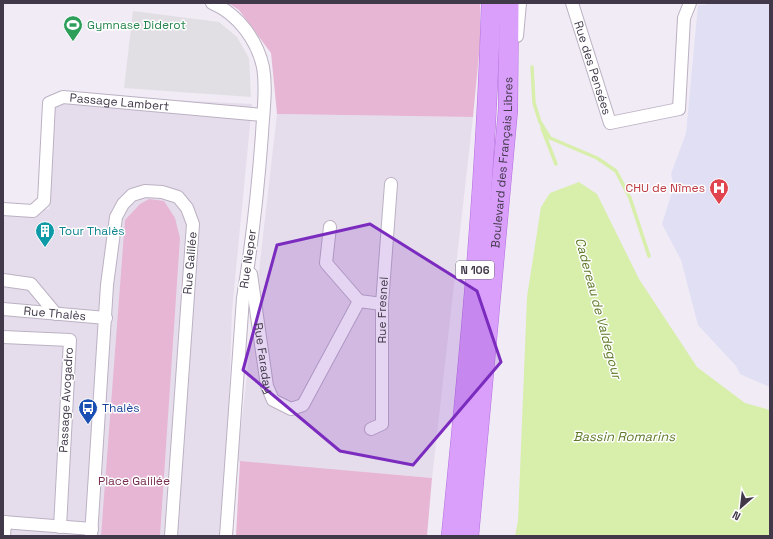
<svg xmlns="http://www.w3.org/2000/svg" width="773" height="539" font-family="'Space Grotesk',sans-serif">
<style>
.residential{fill:#e6ddec}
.medical{fill:#e0dff4}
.green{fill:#e7b6d5}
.parking{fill:#e1dfe4}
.water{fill:#d8eeab}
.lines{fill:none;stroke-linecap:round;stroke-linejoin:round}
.stream{stroke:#d8eeab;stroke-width:3.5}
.minor-casing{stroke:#bbb1c3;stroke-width:14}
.primary-casing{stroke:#b46ee0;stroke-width:20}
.minor{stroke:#fff;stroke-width:12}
.primary{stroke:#d99ffa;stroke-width:19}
.marked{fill:#7b2cbf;fill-opacity:0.2;stroke:#7b2cbf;stroke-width:3;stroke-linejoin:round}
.labels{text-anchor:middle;stroke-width:3;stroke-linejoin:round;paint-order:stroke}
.shield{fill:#fff;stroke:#7a7480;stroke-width:1}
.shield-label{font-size:11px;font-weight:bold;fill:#413949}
.leisure-label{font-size:12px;fill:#27864d;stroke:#fff;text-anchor:start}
.street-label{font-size:12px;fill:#413949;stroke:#fff}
.health-label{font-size:12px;fill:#be3a42;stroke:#fff;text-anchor:end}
.culture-label{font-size:12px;fill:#0d838f;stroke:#fff;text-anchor:start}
.transit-label{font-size:12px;fill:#164399;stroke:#fff;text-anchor:start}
.park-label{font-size:12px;fill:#792e50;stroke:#fff}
.water-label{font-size:13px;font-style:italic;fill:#5e7928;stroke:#fff}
</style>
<rect width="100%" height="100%" fill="#f1ebf5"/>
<g class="residential">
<path d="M51,94L252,104L232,311L227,464L220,536H3V211L49,209Z"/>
<path d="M277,114L473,117L432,478L237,462Z"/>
</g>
<path class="medical" d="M706,3H770V387L740,374L736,366L698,325L681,260L662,224L674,186L671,174L686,133L698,5H706Z"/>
<g class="green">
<path d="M228,3H480V44L473,117L277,114L271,53L239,10Z"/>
<path d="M149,199L164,201L175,218L180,238L160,536H101L125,220L140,204Z"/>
<path d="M240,461L432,478L427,536H236Z"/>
</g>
<path class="parking" d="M133,11L219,22L237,37L249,58L251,97L124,88Z"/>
<path class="water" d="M579,182L597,194L639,279L697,367L745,403L770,410V536H515L518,521L527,297L541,207L550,193Z"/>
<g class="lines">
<g class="stream">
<path d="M532,67L534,103L540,122L550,138L597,158L616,171L630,198L649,256"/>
<path d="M542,128L556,164"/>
</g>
<g class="minor-casing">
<g id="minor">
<path d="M212,3C238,14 257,40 263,67C267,89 263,113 262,134C258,189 252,244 243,298L226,536"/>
<path id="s1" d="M572,3L610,123L679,109L684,18L690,3"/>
<path d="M517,36L520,3"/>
<path id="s2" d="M3,209L33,211L44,201L49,103L63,97L263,115"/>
<path id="s3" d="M251,274L267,386L273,400L291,409L303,405L359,301L326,263L330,227"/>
<path d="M3,280L31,284L56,314"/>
<path d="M359,301L382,304"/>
<path id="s4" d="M3,309L106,318"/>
<path d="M3,337L70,340L60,527"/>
<path id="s5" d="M371,429L382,424V304L391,184"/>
<path d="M3,522L92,529"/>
<path d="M4,536L5,522"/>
<path d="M91,536L107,285L116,217L123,204L132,195L145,191L162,192L178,197L187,208L193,224L171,536"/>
</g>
</g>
<g class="primary-casing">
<g id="primary">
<path d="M451,536C469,359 486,181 491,3"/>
<path id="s6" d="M469,536L508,110L509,3"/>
</g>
</g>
<use href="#minor" class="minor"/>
<use href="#primary" class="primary"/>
</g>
<path class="marked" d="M370,224L477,291L501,362L413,465L340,451L243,370L277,245Z"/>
<defs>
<g id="stadium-pin" transform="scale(1)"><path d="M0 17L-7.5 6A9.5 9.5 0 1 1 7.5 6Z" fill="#2e9e5b" stroke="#fff"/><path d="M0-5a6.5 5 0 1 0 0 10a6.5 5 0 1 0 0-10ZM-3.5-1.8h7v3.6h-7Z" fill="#fff"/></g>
<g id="hospital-pin" transform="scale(1)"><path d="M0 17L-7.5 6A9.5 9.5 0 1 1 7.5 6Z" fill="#e0444e" stroke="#fff"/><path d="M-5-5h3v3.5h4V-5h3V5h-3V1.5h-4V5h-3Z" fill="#fff"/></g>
<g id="building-pin" transform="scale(1)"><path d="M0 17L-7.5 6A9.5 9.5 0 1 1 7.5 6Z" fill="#0f9aa8" stroke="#fff"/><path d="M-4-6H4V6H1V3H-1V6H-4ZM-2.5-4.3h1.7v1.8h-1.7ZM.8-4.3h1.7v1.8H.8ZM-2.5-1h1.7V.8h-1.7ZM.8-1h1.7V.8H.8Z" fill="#fff"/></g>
<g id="bus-pin" transform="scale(1)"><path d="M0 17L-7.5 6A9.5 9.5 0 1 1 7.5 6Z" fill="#1a4fb4" stroke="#fff"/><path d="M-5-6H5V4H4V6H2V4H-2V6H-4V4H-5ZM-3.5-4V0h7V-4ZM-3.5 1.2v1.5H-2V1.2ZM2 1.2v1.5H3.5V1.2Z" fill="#fff"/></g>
</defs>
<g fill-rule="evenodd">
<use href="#stadium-pin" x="73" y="25"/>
<use href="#hospital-pin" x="719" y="188"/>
<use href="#building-pin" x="45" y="231"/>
<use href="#bus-pin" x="88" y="408"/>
</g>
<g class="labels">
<rect class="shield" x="456" y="261" width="38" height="18" rx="3"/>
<g class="shield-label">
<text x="475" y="274">N 106</text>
</g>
<g class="leisure-label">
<text x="87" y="29">Gymnase Diderot</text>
</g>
<g class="street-label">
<text dy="4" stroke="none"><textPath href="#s1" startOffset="68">Rue des Pensées</textPath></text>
<text dy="4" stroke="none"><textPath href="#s2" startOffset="215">Passage Lambert</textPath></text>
<text dy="4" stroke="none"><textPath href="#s6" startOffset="375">Boulevard des Français Libres</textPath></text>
<text transform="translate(248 259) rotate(-82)" y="4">Rue Neper</text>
<text transform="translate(190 263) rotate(-85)" y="4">Rue Galilée</text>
<text dy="4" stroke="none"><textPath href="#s5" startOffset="126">Rue Fresnel</textPath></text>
<text dy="4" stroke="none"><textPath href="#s4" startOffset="52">Rue Thalès</textPath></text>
<text dy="4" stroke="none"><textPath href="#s3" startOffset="85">Rue Faraday</textPath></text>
<text transform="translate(66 400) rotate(-87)" y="4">Passage Avogadro</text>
</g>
<g class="health-label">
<text x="705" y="192">CHU de Nîmes</text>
</g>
<g class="culture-label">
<text x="59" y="235">Tour Thalès</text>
</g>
<g class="transit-label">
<text x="102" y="412">Thalès</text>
</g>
<g class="park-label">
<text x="134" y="485">Place Galilée</text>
</g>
<g class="water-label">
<text transform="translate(599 308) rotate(75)" y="5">Cadereau de Valdegour</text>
<text x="624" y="441">Bassin Romarins</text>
</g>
</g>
<rect width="773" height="539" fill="none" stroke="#413949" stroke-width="8"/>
<g transform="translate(741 507) rotate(208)" stroke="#ffffff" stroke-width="3" paint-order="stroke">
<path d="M0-3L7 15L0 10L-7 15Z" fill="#413949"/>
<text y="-6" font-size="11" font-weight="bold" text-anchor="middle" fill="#413949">N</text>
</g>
</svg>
